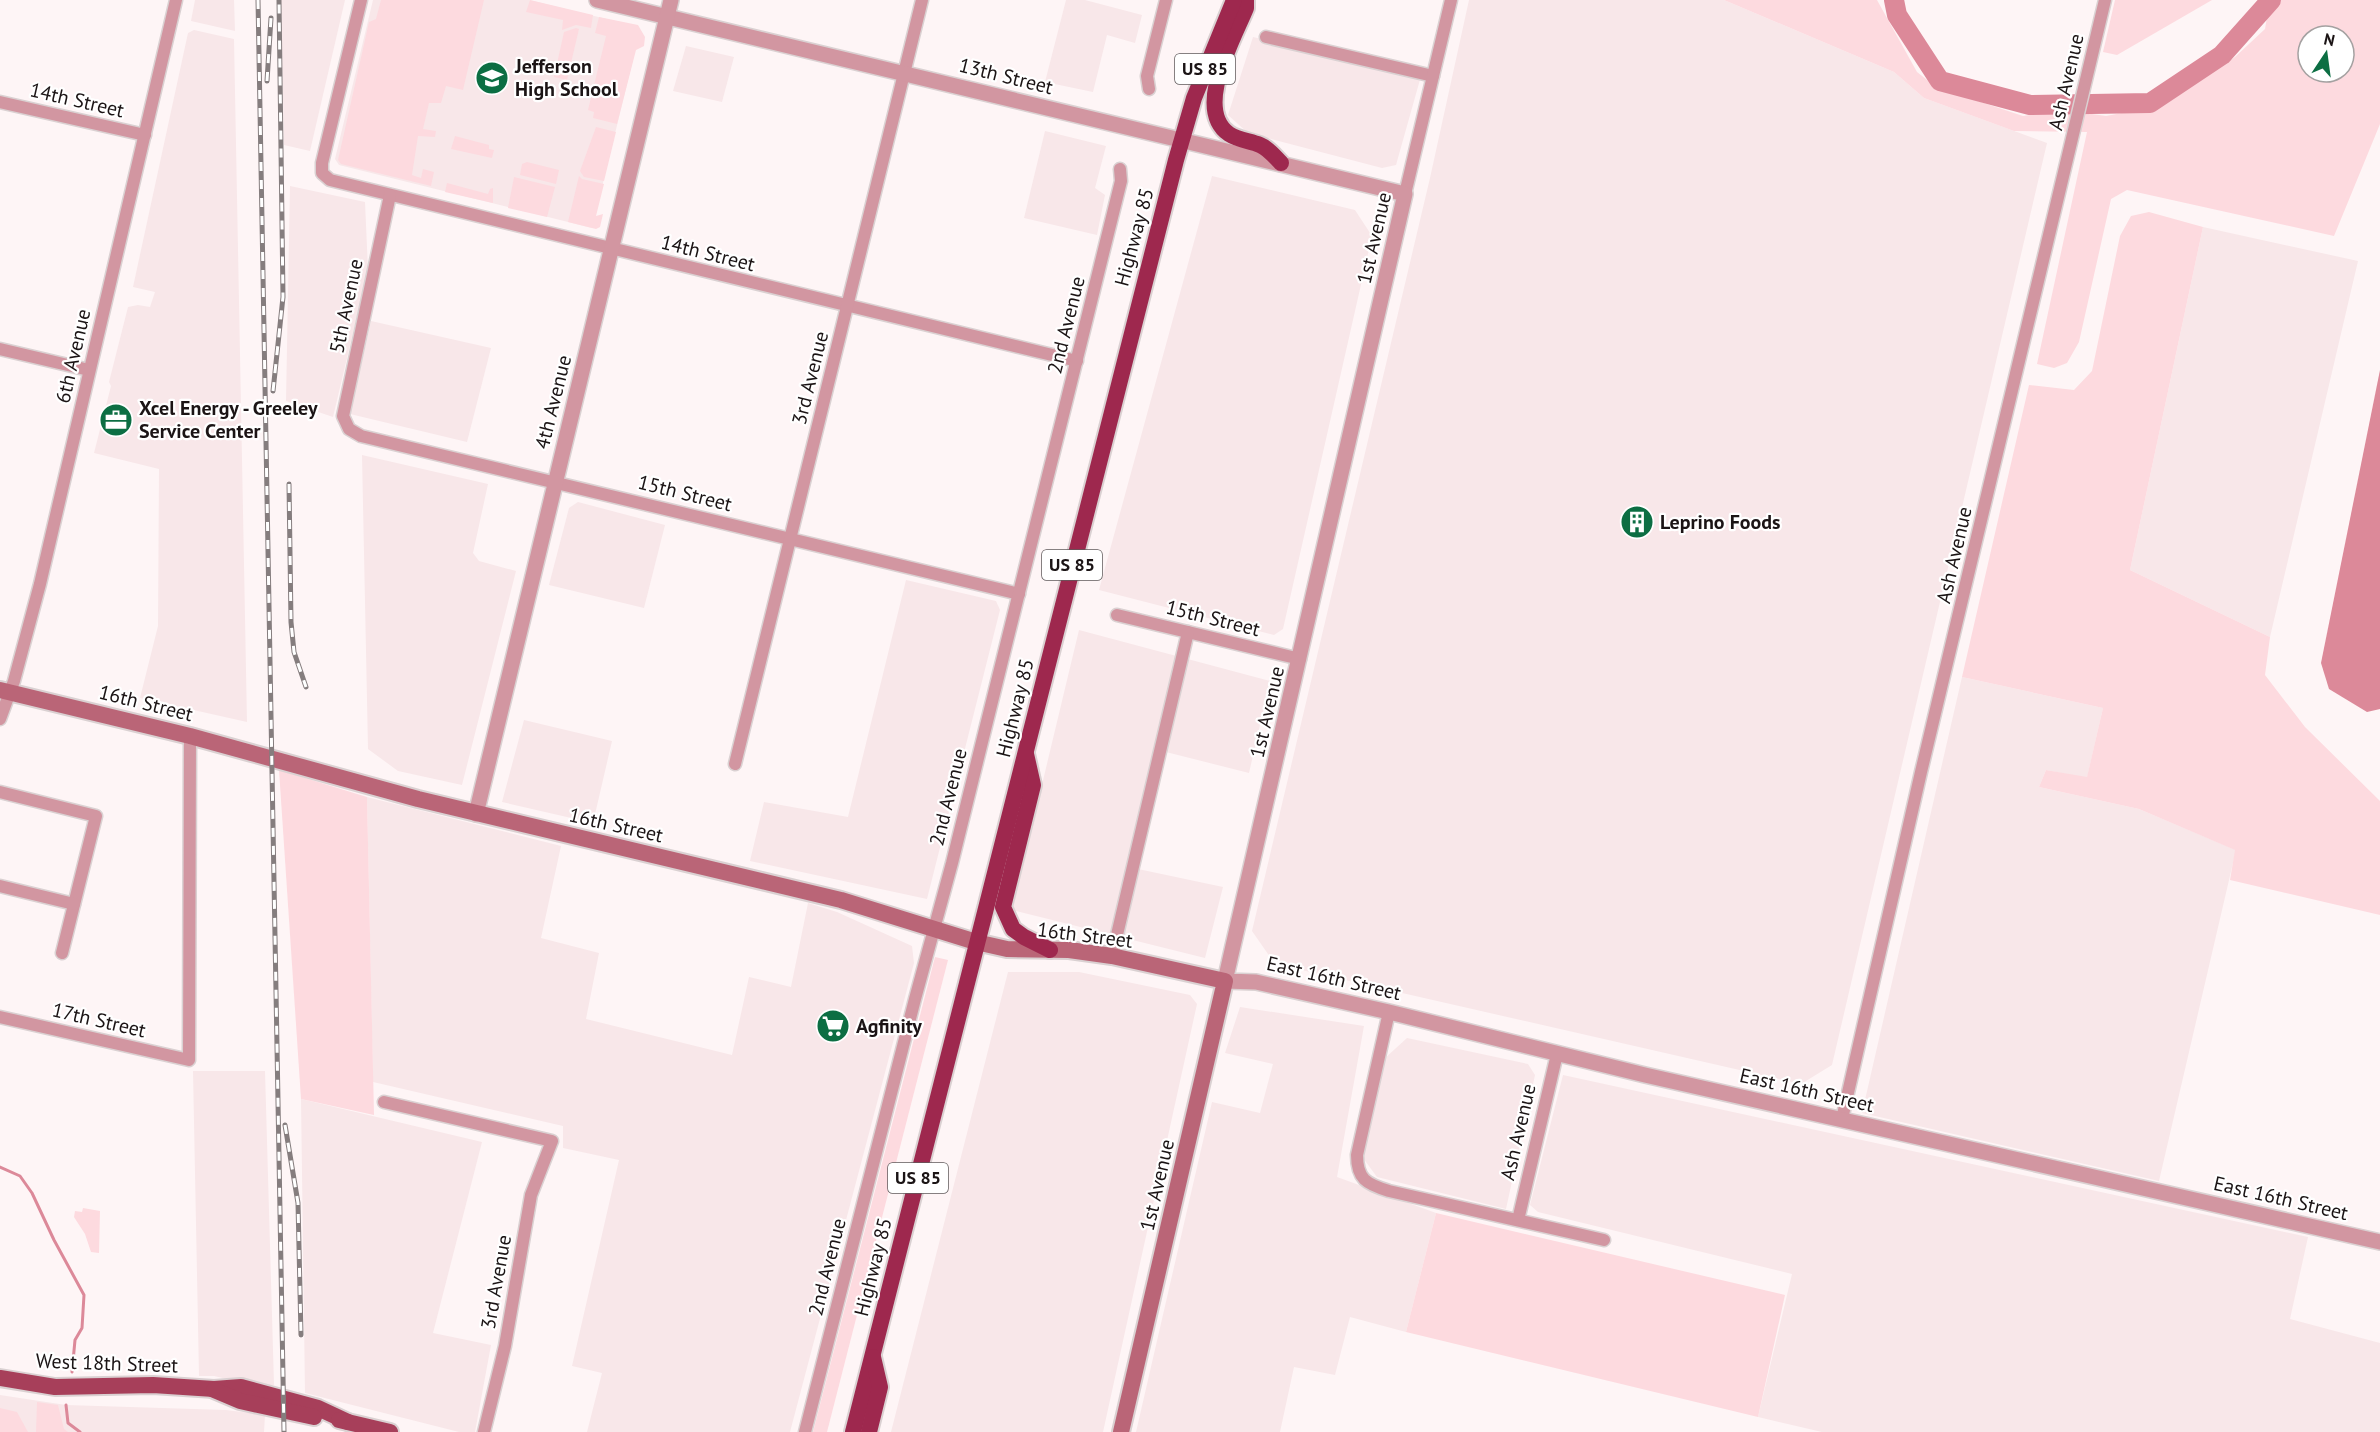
<svg xmlns="http://www.w3.org/2000/svg" width="2380" height="1432" font-family="'PT Sans',sans-serif">
<style>
.built{fill:#f8e7e9}
.green{fill:#fddadf;fill-rule:evenodd}
.water{fill:#dc8999}
.lines{fill:none;stroke-linecap:round;stroke-linejoin:round}
.stream{stroke:#dc8999;stroke-width:3}
.river{stroke:#dc8999;stroke-width:20}
.minor-casing{stroke:#dad1d2;stroke-width:15}
.tertiary-casing{stroke:#dad1d2;stroke-width:18}
.secondary-casing{stroke:#dad1d2;stroke-width:20}
.primary-casing{stroke:#dad1d2;stroke-width:20}
.trunk-casing{stroke:#dad1d2;stroke-width:20}
.minor{stroke:#d296a1;stroke-width:12}
.tertiary{stroke:#d296a1;stroke-width:15}
.secondary{stroke:#ba6577;stroke-width:16}
.primary{stroke:#a73f5a;stroke-width:16}
.trunk{stroke:#9e284e;stroke-width:16}
.rail-casing{stroke:#857d7e;stroke-width:5}
.rail{stroke:#fff;stroke-width:3;stroke-dasharray:9;stroke-linecap:butt}
.labels{text-anchor:middle;stroke-width:4.5;stroke-linejoin:round;paint-order:stroke}
.shield{fill:#fff;stroke:#5f5a5b;stroke-width:1.5}
.shield-label{font-size:18px;font-weight:bold;fill:#1b1415}
.poi-label{font-size:20px;font-weight:bold;fill:#1b1415;stroke:#fff;text-anchor:start}
.street-label{font-size:20px;fill:#1b1415;stroke:#fff}
</style>
<rect width="100%" height="100%" fill="#fef5f6"/>
<g class="built">
<path d="M195,0H234L235,31L191,21Z"/>
<path d="M281,0H345L310,151L284,145Z"/>
<path d="M373,0H529L635,26L640,31L592,228L339,165L335,159Z"/>
<path d="M1066,0H1085L1142,15L1135,43L1107,35L1093,92L1045,82Z"/>
<path d="M1469,0H1724L1894,72L1924,98L2047,143L1832,1065L1801,1084L1275,964L1252,931L1430,178Z"/>
<path d="M194,30L234,39L247,722L140,698L158,626L159,469L94,453L111,386L109,382L128,307L138,305L150,307L155,292L133,287L188,33Z"/>
<path d="M1253,37L1421,76L1396,165L1382,168L1248,133L1228,115Z"/>
<path d="M686,46L734,57L722,102L673,91Z"/>
<path d="M1045,131L1106,146L1095,188L1105,195L1097,235L1024,218Z"/>
<path d="M1212,176L1355,210L1372,236L1283,629L1274,635L1099,590Z"/>
<path d="M290,186L365,202L368,270L333,417L286,401Z"/>
<path d="M2203,227L2358,261L2270,637L2130,570Z"/>
<path d="M371,321L491,348L467,442L350,414Z"/>
<path d="M362,455L488,484L473,553L479,561L516,571L462,785L398,771L368,749Z"/>
<path d="M578,502L665,525L644,608L549,585L569,508Z"/>
<path d="M906,580L996,601L1000,610L927,899L750,861L764,802L848,817Z"/>
<path d="M1079,630L1270,681L1249,773L1166,752L1138,869L1223,887L1205,958L1012,910Z"/>
<path d="M1962,677L2103,708L2087,778L2046,770L2039,787L2139,809L2236,850L2159,1181L1862,1113Z"/>
<path d="M524,720L612,741L593,823L502,802Z"/>
<path d="M367,797L561,846L541,938L599,953L586,1019L732,1055L749,977L791,987L808,903L837,912L912,946L914,963L790,1432H587L602,1373L572,1366L619,1160L563,1148V1126L373,1082Z"/>
<path d="M1008,972H1079L1190,995L1197,1004L1103,1432H891Z"/>
<path d="M1240,1007L1364,1026L1337,1177L1436,1213L1406,1332L1350,1317L1335,1375L1294,1367L1280,1432H1136L1212,1102L1260,1113L1273,1064L1225,1053Z"/>
<path d="M1407,1038L1528,1064L1535,1075L1506,1209L1377,1177L1363,1158L1384,1059Z"/>
<path d="M193,1071H265L274,1385L257,1386L214,1376H199Z"/>
<path d="M1563,1075L2308,1237L2290,1319L2380,1343V1432H1822L1758,1417L1792,1274L1538,1212L1530,1205Z"/>
<path d="M301,1099L482,1142L433,1333L491,1345L475,1432H459L305,1393Z"/>
<path d="M0,1395L66,1405L226,1410L265,1415L264,1432H0Z"/>
</g>
<g class="green">
<path d="M381,0H484L463,90L446,86L441,103H429L423,129L436,131L435,137L418,136L412,175L421,178L423,169L434,172L431,186L341,164L338,160L369,22L376,19Z"/>
<path d="M530,0L593,15L591,28L576,25L562,30L563,20L526,12Z"/>
<path d="M1724,0H1877L1917,72L1936,87L2023,116L2064,110L2106,116L2164,105L2235,57L2265,29L2267,17L2280,0H2380V124L2334,236L2127,190L2111,199L2079,342L2067,363L2054,368L2037,364L2087,132L2014,131L1924,98L1894,72ZM2308,36H2344V72H2308Z"/>
<path d="M2115,0H2212L2117,55L2103,52Z"/>
<path d="M599,17L638,25L645,37L644,46L636,50L617,124L593,118L594,112L588,110L606,36L595,33Z"/>
<path d="M576,28L579,29L567,80L554,77L564,32Z"/>
<path d="M596,127L616,132L604,181L584,177L580,171Z"/>
<path d="M455,136L489,145V149L494,150L492,158L451,149Z"/>
<path d="M527,162L559,170L556,184L520,175L522,164Z"/>
<path d="M579,176L582,179L604,184L596,216L603,214L600,227L596,229L568,222Z"/>
<path d="M514,177L555,187L547,217L508,208Z"/>
<path d="M447,183L488,194L490,189L493,188V203L445,192Z"/>
<path d="M2149,212L2203,227L2130,570L2270,637L2265,675L2305,727L2380,801V915L2230,880L2235,850L2139,809L2039,787L2046,770L2087,777L2103,708L1962,677L2029,385L2074,390L2092,371L2120,236L2131,216Z"/>
<path d="M279,770L367,797L374,1115L301,1099Z"/>
<path d="M935,957L948,960L827,1432H813Z"/>
<path d="M83,1208L100,1211L99,1253L91,1252L85,1234L74,1217L75,1211L82,1212Z"/>
<path d="M1436,1213L1785,1295L1758,1417L1406,1332Z"/>
<path d="M37,1402L58,1405L64,1429L68,1432H36Z"/>
<path d="M0,1408L17,1412L28,1432H0Z"/>
</g>
<path class="water" d="M2380,370V709L2367,712L2329,689L2321,663Z"/>
<g class="lines">
<g class="stream">
<path d="M0,1167L20,1176L32,1193L54,1240L84,1295L82,1328L75,1340L72,1372"/>
<path d="M66,1405L68,1423L80,1432"/>
</g>
<path class="river" d="M1894,0L1897,15L1940,81L2030,105L2150,103L2222,55L2271,0"/>
<g class="minor-casing">
<g id="minor">
<path d="M361,0L322,163V173L330,180L1077,361"/>
<path d="M1266,37L1433,76"/>
<path d="M1149,89L1147,76L1166,0"/>
<path d="M0,102L145,135"/>
<path d="M1405,194L1451,0"/>
<path d="M390,195L343,416L349,429L361,436L1019,594"/>
<path d="M0,349L89,370"/>
<path d="M1117,615L1300,659"/>
<path d="M0,719L14,681L40,584L176,0"/>
<path d="M735,764L922,0"/>
<path d="M0,792L96,816L62,953"/>
<path d="M0,886L74,904"/>
<path d="M1112,956L1188,632"/>
<path d="M1389,1012L1357,1155C1357,1179 1366,1184 1389,1191L1604,1240"/>
<path d="M0,1017L189,1060L190,736"/>
<path d="M384,1102L552,1141L531,1195L505,1346L484,1432"/>
<path d="M1842,1119L1921,772L2105,0"/>
<path d="M1518,1220L1557,1054"/>
<path d="M805,1432L915,999L952,863L1121,181L1120,169"/>
</g>
</g>
<g class="tertiary-casing">
<g id="tertiary">
<path d="M597,0L1405,194L1225,981L1256,982L1389,1012L1645,1075L2380,1242"/>
<path d="M476,814L671,0"/>
</g>
</g>
<g class="secondary-casing">
<path id="secondary" d="M0,690L190,736L418,799L841,900L976,942L1007,949L1069,950L1112,956L1225,981L1121,1432"/>
</g>
<g class="primary-casing">
<g id="primary">
<path d="M0,1378L55,1387L153,1385L214,1389L241,1387L318,1408L348,1422"/>
<path d="M214,1390L240,1401L314,1417"/>
<path d="M339,1420L390,1432"/>
</g>
</g>
<g class="trunk-casing">
<g id="trunk">
<path d="M1246,0V8C1234,38 1193,109 1229,134C1238,140 1250,141 1260,145C1268,148 1275,157 1281,163"/>
<path d="M1026,754L1033,785L1003,907L1013,929L1024,937L1050,950"/>
<path d="M853,1432L1176,160L1194,98L1234,0"/>
<path d="M869,1432L880,1387L873,1357"/>
</g>
</g>
<use href="#minor" class="minor"/>
<use href="#tertiary" class="tertiary"/>
<use href="#secondary" class="secondary"/>
<use href="#primary" class="primary"/>
<use href="#trunk" class="trunk"/>
<g class="rail-casing">
<g id="rail">
<path d="M258,0L284,1432"/>
<path d="M267,81L271,18"/>
<path d="M273,391L283,297L279,0"/>
<path d="M289,484L291,622L294,652L306,687"/>
<path d="M285,1125L298,1203L301,1335"/>
</g>
</g>
<use href="#rail" class="rail"/>
</g>
<defs>
<g id="school-disc" transform="scale(1.725)"><circle r="9.5" fill="#0c6e43" stroke="#fff"/><path d="M0-5L7-2L0 1L-7-2ZM-4 1L0 2.5L4 1V4Q0 6-4 4Z" fill="#fff"/></g>
<g id="office-disc" transform="scale(1.725)"><circle r="9.5" fill="#0c6e43" stroke="#fff"/><path d="M-6-3h4V-5.5h4V-3h4V5H-6ZM-1-4.5V-3h2v-1.5ZM-6 0V1H6V0Z" fill="#fff"/></g>
<g id="building-disc" transform="scale(1.725)"><circle r="9.5" fill="#0c6e43" stroke="#fff"/><path d="M-4-6H4V6H1V3H-1V6H-4ZM-2.5-4.3h1.7v1.8h-1.7ZM.8-4.3h1.7v1.8H.8ZM-2.5-1h1.7V.8h-1.7ZM.8-1h1.7V.8H.8Z" fill="#fff"/></g>
<g id="supermarket-disc" transform="scale(1.725)"><circle r="9.5" fill="#0c6e43" stroke="#fff"/><path d="M-6-5.5h2.5l.6 2H6L4.5 2H-2.5L-4.4-4H-6ZM-1.5 3.2a1.3 1.3 0 1 0 .1 0ZM3 3.2a1.3 1.3 0 1 0 .1 0Z" fill="#fff"/></g>
</defs>
<g fill-rule="evenodd">
<use href="#school-disc" x="492" y="78"/>
<use href="#office-disc" x="116" y="420"/>
<use href="#building-disc" x="1637" y="522"/>
<use href="#supermarket-disc" x="833" y="1026"/>
</g>
<g class="labels">
<g class="shield">
<rect x="1175" y="54" width="60" height="30" rx="4.5"/>
<rect x="1042" y="550" width="60" height="30" rx="4.5"/>
<rect x="888" y="1163" width="60" height="30" rx="4.5"/>
</g>
<g class="shield-label">
<text x="1205" y="75">US 85</text>
<text x="1072" y="571">US 85</text>
<text x="918" y="1184">US 85</text>
</g>
<g class="poi-label">
<text x="515" y="73">Jefferson<tspan x="515" dy="23">High School</tspan></text>
<text x="139" y="415">Xcel Energy - Greeley<tspan x="139" dy="23">Service Center</tspan></text>
<text x="1660" y="529">Leprino Foods</text>
<text x="856" y="1033">Agfinity</text>
</g>
<g class="street-label">
<text transform="translate(1006 76) rotate(14)" y="7">13th Street</text>
<text transform="translate(2066 82) rotate(-77)" y="7">Ash Avenue</text>
<text transform="translate(77 100) rotate(13)" y="7">14th Street</text>
<text transform="translate(1134 237) rotate(-75)" y="7">Highway 85</text>
<text transform="translate(1374 238) rotate(-77)" y="7">1st Avenue</text>
<text transform="translate(708 253) rotate(14)" y="7">14th Street</text>
<text transform="translate(346 306) rotate(-78)" y="7">5th Avenue</text>
<text transform="translate(1066 325) rotate(-76)" y="7">2nd Avenue</text>
<text transform="translate(73 356) rotate(-77)" y="7">6th Avenue</text>
<text transform="translate(810 378) rotate(-76)" y="7">3rd Avenue</text>
<text transform="translate(553 402) rotate(-76)" y="7">4th Avenue</text>
<text transform="translate(685 493) rotate(14)" y="7">15th Street</text>
<text transform="translate(1954 555) rotate(-77)" y="7">Ash Avenue</text>
<text transform="translate(1213 618) rotate(14)" y="7">15th Street</text>
<text transform="translate(146 703) rotate(14)" y="7">16th Street</text>
<text transform="translate(1015 708) rotate(-76)" y="7">Highway 85</text>
<text transform="translate(1267 712) rotate(-77)" y="7">1st Avenue</text>
<text transform="translate(948 797) rotate(-76)" y="7">2nd Avenue</text>
<text transform="translate(616 825) rotate(13)" y="7">16th Street</text>
<text transform="translate(1085 935) rotate(7)" y="7">16th Street</text>
<text transform="translate(1334 978) rotate(13)" y="7">East 16th Street</text>
<text transform="translate(99 1020) rotate(13)" y="7">17th Street</text>
<text transform="translate(1807 1090) rotate(13)" y="7">East 16th Street</text>
<text transform="translate(1518 1132) rotate(-77)" y="7">Ash Avenue</text>
<text transform="translate(1157 1185) rotate(-77)" y="7">1st Avenue</text>
<text transform="translate(2281 1198) rotate(13)" y="7">East 16th Street</text>
<text transform="translate(827 1267) rotate(-76)" y="7">2nd Avenue</text>
<text transform="translate(873 1267) rotate(-76)" y="7">Highway 85</text>
<text transform="translate(496 1282) rotate(-80)" y="7">3rd Avenue</text>
<text transform="translate(107 1363) rotate(2)" y="7">West 18th Street</text>
</g>
</g>
<g transform="translate(2326 54) rotate(13)"><circle r="28" fill="#ffffff" stroke="#a4a1a1" stroke-width="1.5"/>
<path d="M0-4.5L10 22L0 15L-10 22Z" fill="#0c6e43"/>
<text y="-9" font-size="16" font-weight="bold" text-anchor="middle" fill="#1b1415">N</text>
</g>
</svg>
